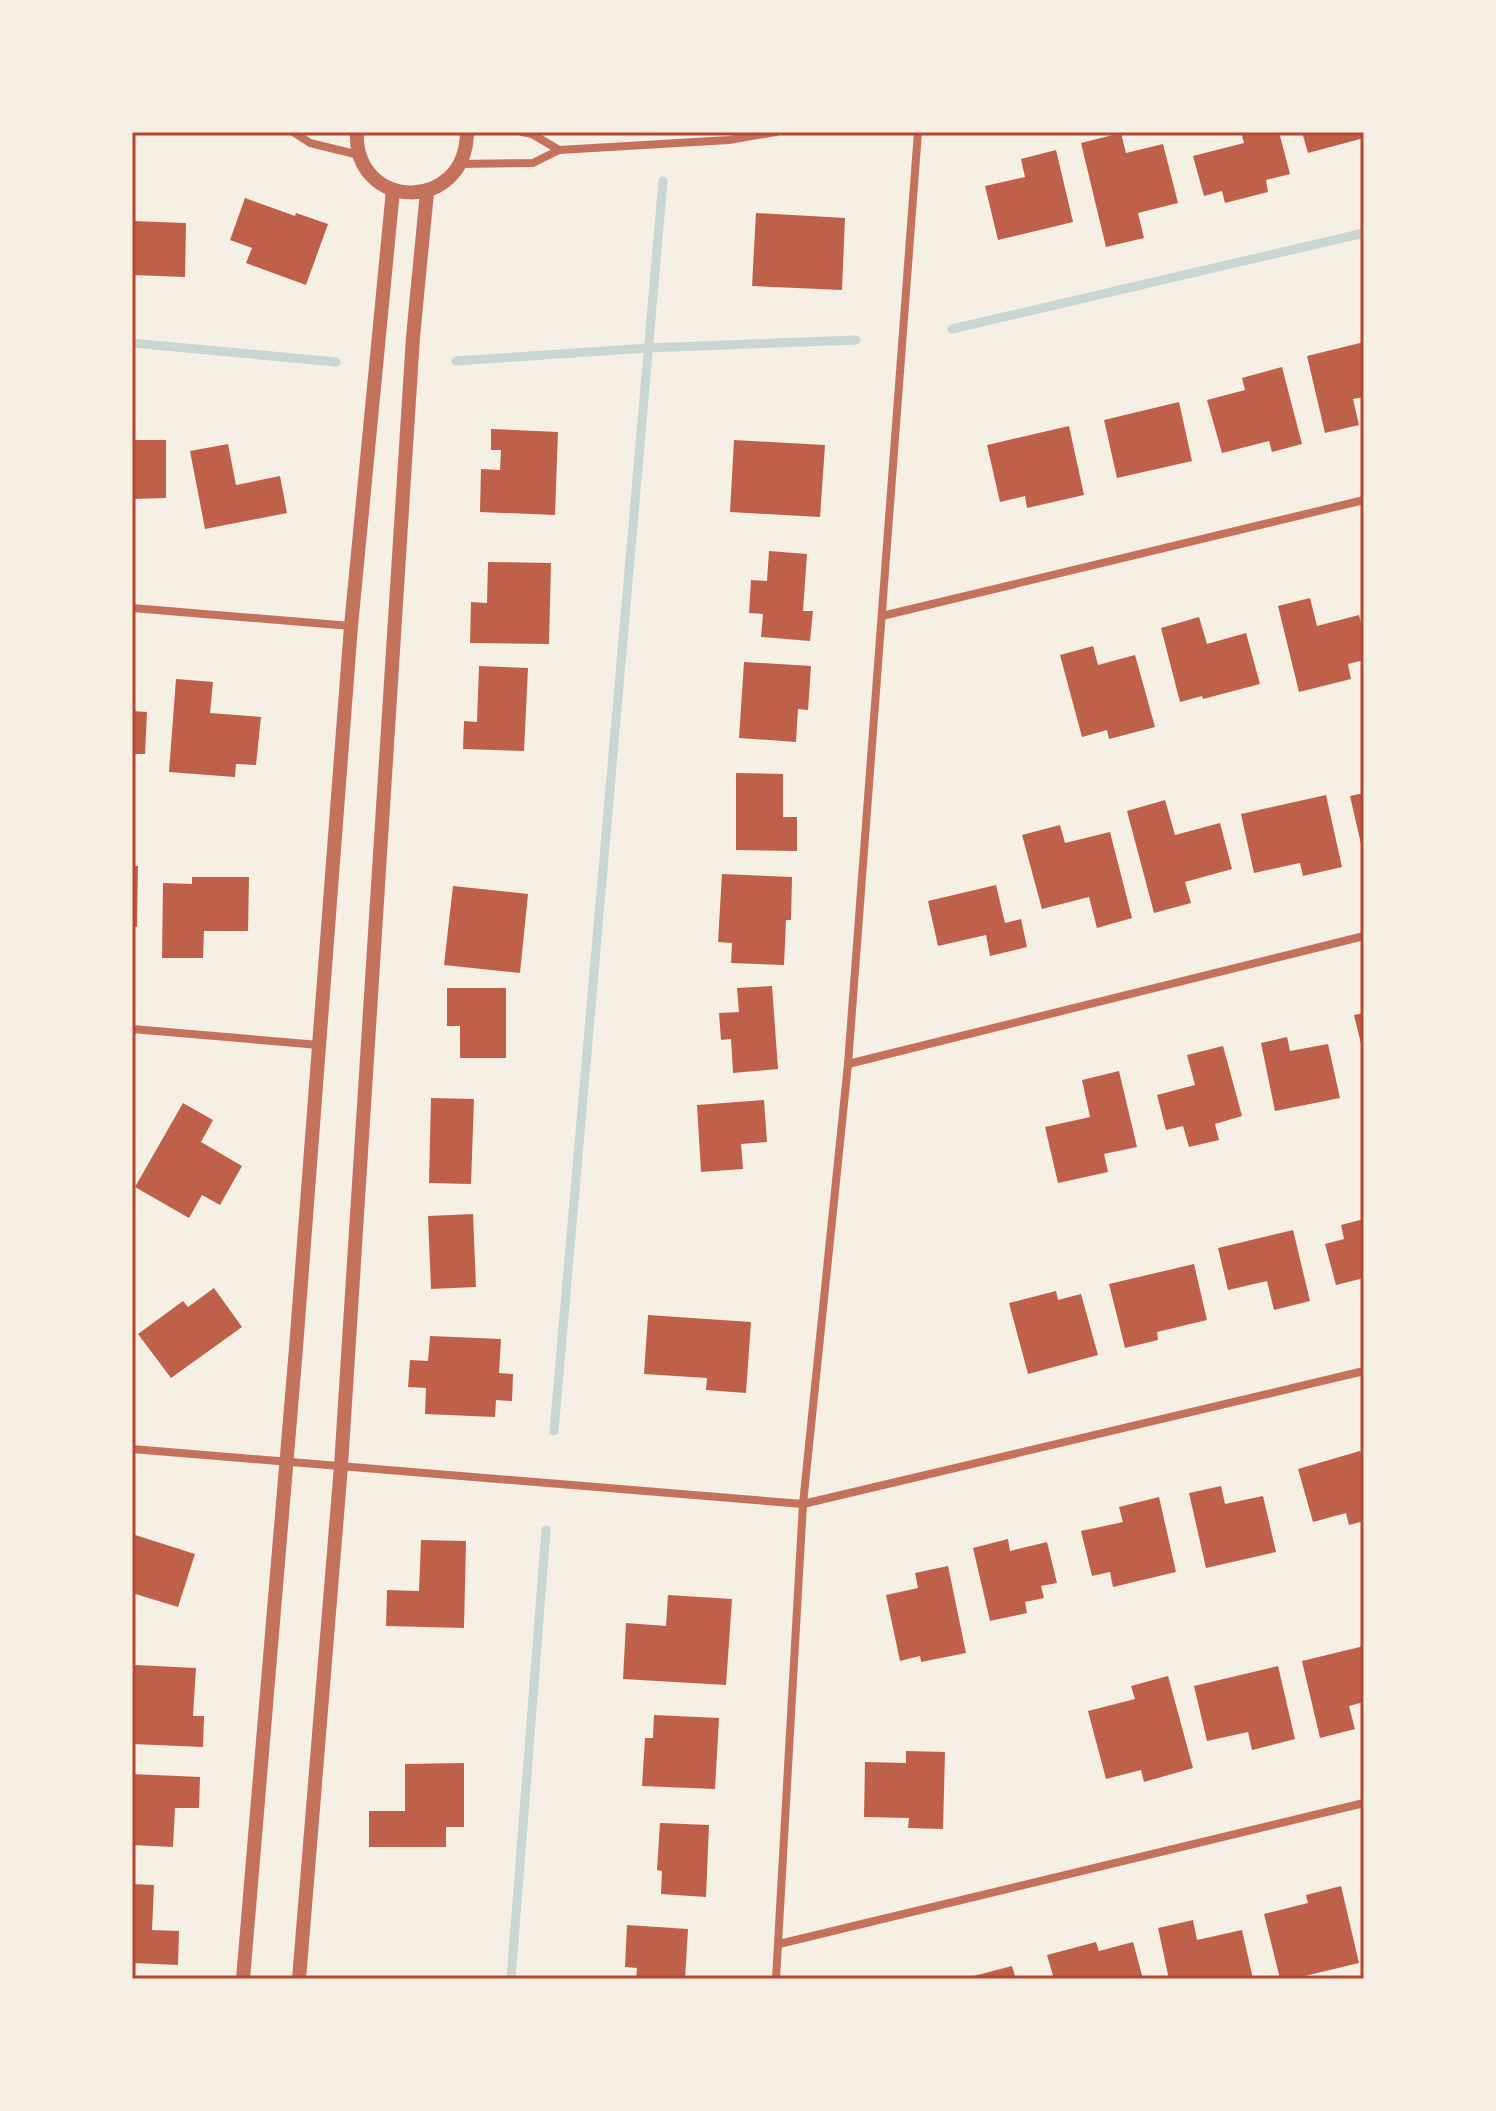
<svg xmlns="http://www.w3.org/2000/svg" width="1496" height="2111" font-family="'IBM Plex Sans',sans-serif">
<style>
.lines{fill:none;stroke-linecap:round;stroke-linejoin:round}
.stream{stroke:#c9d6d2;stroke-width:9}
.building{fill:#bf614a}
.minor{stroke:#c5725c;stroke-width:8}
.tertiary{stroke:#c5725c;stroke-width:14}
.neatline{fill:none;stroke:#b5482f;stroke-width:3}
</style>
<rect width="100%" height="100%" fill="#f6efe4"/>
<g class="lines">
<g class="stream">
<path d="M952,329L1364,233"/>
<path d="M132,343L336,362"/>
<path d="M456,361L648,348L856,340"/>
<path d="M554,1431L663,181"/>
<path d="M511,1979L546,1530"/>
</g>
</g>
<g class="building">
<path d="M1241,132H1279L1290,174L1266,180L1268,192L1225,203L1222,191L1204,196L1193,156L1244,143Z"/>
<path d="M1302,132H1364V138L1308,153Z"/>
<path d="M1121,133L1126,153L1163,144L1178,203L1138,213L1144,238L1106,247L1081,143Z"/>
<path d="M1056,150L1073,222L998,240L985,186L1025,177L1021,159Z"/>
<path d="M245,198L295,216L296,213L328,224L306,285L246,263L252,248L230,240Z"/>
<path d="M756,213L845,218L842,290L752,286Z"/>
<path d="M132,221L186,223L185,277L132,275Z"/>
<path d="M1364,342V397L1353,399L1359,425L1325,433L1307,356Z"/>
<path d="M1282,367L1302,444L1272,452L1269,441L1222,453L1207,400L1245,390L1242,378Z"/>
<path d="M1179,402L1192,461L1117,478L1104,420Z"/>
<path d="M1069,426L1084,495L1027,508L1025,496L1000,502L987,445Z"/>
<path d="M491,429L558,432L555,515L480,512L481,469L500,470L501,450H491Z"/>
<path d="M132,440H166V498L132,499Z"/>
<path d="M734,440L825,445L820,517L730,512Z"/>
<path d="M228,444L236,485L280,476L287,513L205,529L190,451Z"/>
<path d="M769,551L807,554L803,611H813L810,641L761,637L763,614L749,613L751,580L767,581Z"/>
<path d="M488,562L551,563L549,644L470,643L471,602L487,603Z"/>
<path d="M1310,598L1317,626L1359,615L1364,636V660L1348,664L1351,679L1299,692L1278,606Z"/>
<path d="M1199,617L1207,644L1246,633L1260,684L1203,699L1202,696L1180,702L1161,628Z"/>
<path d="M1093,646L1098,665L1135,655L1155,727L1109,739L1107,730L1082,737L1060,655Z"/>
<path d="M744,662L811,666L808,710L798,709L796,742L739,738Z"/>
<path d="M479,666L528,668L524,751L463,749L464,721L477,722Z"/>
<path d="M176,679L213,682L210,713L261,717L256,765L236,764L235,777L169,772Z"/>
<path d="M132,711L147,712L145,754H132Z"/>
<path d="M736,773L783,774V817H797V851L736,850Z"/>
<path d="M1364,793V843L1361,844L1350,796Z"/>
<path d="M1326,795L1342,867L1303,876L1300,863L1254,873L1241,814Z"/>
<path d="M1165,800L1175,835L1220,823L1232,869L1185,882L1191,903L1154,913L1127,811Z"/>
<path d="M1060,825L1065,843L1110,832L1132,918L1097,928L1089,897L1042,909L1022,835Z"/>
<path d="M132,866H138L137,927H132Z"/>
<path d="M722,874L792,877L791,920H786L784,965L731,963L732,943L718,942Z"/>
<path d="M192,877H249L248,931H204L203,958H162L163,883L192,884Z"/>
<path d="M996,885L1005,923L1021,919L1027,947L990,956L986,935L938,946L928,901Z"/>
<path d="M453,886L528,894L520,973L444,965Z"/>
<path d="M772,986L778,1069L733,1073L731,1039L721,1040L719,1013L739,1012L737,988Z"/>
<path d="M447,988H506V1058H460V1026H447Z"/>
<path d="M1364,1013V1052H1363L1354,1015Z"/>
<path d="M1287,1037L1290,1051L1328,1044L1340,1098L1275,1111L1261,1043Z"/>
<path d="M1223,1046L1242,1116L1215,1124L1219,1140L1189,1147L1183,1126L1166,1130L1157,1095L1195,1085L1187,1055Z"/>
<path d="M1119,1071L1137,1147L1104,1154L1108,1172L1058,1183L1045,1127L1090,1117L1082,1080Z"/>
<path d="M431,1098L474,1099L471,1184L429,1183Z"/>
<path d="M764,1100L767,1142L741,1144L743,1169L701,1172L697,1105Z"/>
<path d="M183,1103L213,1120L201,1142L242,1166L220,1205L202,1195L189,1218L135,1187Z"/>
<path d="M473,1214L476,1287L431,1289L428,1216Z"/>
<path d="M1364,1219V1278L1336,1285L1325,1244L1344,1239L1341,1225Z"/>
<path d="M1293,1230L1310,1301L1274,1310L1267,1281L1228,1290L1218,1248Z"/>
<path d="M1194,1264L1207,1320L1157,1332L1158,1340L1125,1348L1109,1284Z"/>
<path d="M214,1288L242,1327L171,1378L138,1334L183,1301L188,1307Z"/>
<path d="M1056,1291L1058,1300L1081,1294L1098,1355L1028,1374L1009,1303Z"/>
<path d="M648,1315L751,1322L746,1393L706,1390L707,1378L644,1374Z"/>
<path d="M430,1336L501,1339L499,1373L513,1374L512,1401L496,1400L495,1417L425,1414L426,1388L408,1387L410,1360L428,1361Z"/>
<path d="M1360,1451L1364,1464V1521L1349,1525L1346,1513L1313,1522L1298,1469Z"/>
<path d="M1221,1486L1225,1504L1263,1496L1276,1552L1206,1568L1189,1493Z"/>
<path d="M1159,1497L1176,1572L1113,1587L1110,1572L1092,1576L1081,1531L1123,1522L1119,1507Z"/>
<path d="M132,1534L195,1554L178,1607L132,1593Z"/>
<path d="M1008,1539L1010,1551L1047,1542L1057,1583L1041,1586L1044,1598L1025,1602L1027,1613L990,1621L973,1548Z"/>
<path d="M421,1540L466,1541L464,1628L386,1626L387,1590L419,1591Z"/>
<path d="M948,1566L966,1653L921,1662L920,1656L900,1661L886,1595L918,1588L915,1573Z"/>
<path d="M668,1595L732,1599L726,1685L623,1679L626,1623L666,1626Z"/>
<path d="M1364,1646V1702L1349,1706L1355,1729L1320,1738L1302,1661Z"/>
<path d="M135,1665L196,1668L193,1716H204L203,1747L132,1744V1682H134Z"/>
<path d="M1278,1666L1295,1739L1252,1750L1248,1732L1207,1741L1194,1686Z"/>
<path d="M1168,1676L1193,1768L1144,1782L1141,1770L1106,1779L1088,1711L1135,1699L1131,1686Z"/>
<path d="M654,1715L719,1718L715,1789L642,1786L645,1738H653Z"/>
<path d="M906,1751L945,1752L943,1829L908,1828L909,1818L864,1817L865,1762L906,1763Z"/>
<path d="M464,1763V1827H446V1847H369V1811H405V1764Z"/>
<path d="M132,1774L200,1777L199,1808H175L173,1847L132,1845Z"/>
<path d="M660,1823L709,1825L706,1897L661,1894L662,1871L657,1870Z"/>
<path d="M132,1884L154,1885L152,1930L179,1931L178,1965L132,1963Z"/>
<path d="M1341,1886L1359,1963L1292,1979H1280L1264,1914L1308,1903L1306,1895Z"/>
<path d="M1193,1920L1197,1940L1242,1930L1253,1979H1169L1158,1928Z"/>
<path d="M627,1925L688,1929L685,1979H636L637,1968L625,1967Z"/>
<path d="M1096,1942L1099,1951L1133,1942L1143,1979H1054L1047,1955Z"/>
<path d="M1012,1966L1016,1979H966V1978Z"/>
</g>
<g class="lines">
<g class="minor">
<path d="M293,132L310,143L359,155"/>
<path d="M522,132L532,134L559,150"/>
<path d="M461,164L533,163L559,150L729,140L776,132"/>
<path d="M132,608L351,626"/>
<path d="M882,616L1364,500"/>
<path d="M132,1029L319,1045"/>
<path d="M848,1064L1364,936"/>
<path d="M132,1449L803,1504L1364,1371"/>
<path d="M779,1944L1364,1803"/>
<path d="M776,1979L803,1504L848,1064L918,132"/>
</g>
<g class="tertiary">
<path d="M357,132C353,210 466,215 467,132"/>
<path d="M243,1979L296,1348L351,626L393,190"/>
<path d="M299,1979L341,1466L413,337L427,192"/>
</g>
</g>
<rect width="1496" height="2111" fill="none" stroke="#f6efe4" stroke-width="268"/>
<rect x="134" y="134" width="1228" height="1843" class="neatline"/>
</svg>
